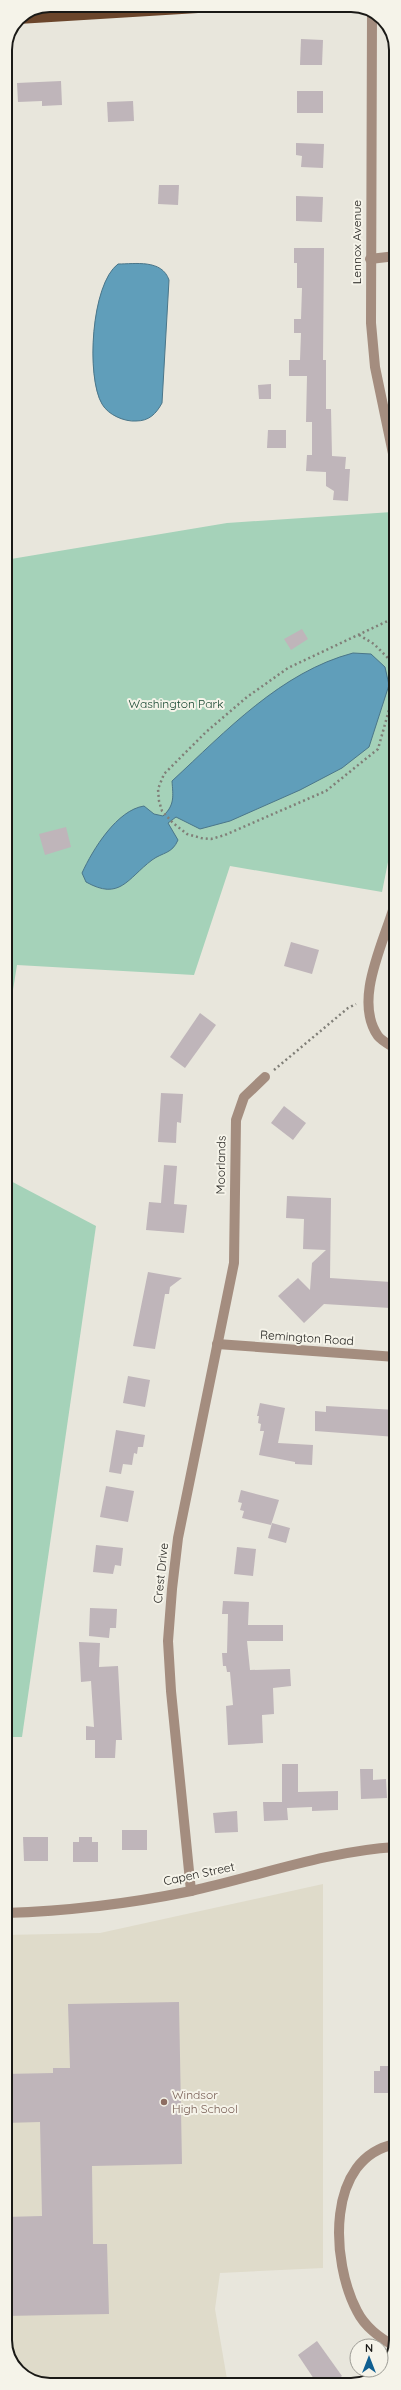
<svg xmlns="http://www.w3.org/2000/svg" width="401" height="2390" font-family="Quicksand,sans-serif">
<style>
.built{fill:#dfdbca}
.green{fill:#a5d2b9}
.water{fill:#609eba;stroke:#4b7689}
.building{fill:#bfb5ba}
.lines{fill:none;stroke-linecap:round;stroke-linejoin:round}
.path{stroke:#807f78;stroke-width:2.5;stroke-dasharray:2 3;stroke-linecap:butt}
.minor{stroke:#a48d7f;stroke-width:10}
.major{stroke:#6b452b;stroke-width:10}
.education-dot{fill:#8d6e63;stroke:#f5f3e9;stroke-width:1.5}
.labels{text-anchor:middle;stroke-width:4;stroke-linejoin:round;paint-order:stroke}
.street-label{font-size:12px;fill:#1a1916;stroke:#f5f3e9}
.park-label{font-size:12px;fill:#164630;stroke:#f5f3e9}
.education-label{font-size:12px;fill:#785e54;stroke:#f5f3e9;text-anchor:start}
.rim{fill:none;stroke:#1a1916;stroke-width:2}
</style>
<rect width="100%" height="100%" fill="#e8e6dc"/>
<path class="built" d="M323,1884V2268L220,2273L215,2309L228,2385H44L18,2372L5,2346V1935L100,1933Z"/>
<g class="green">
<path d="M392,512L396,548V822L382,892L230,866L194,975L17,965L5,1040V560L227,523Z"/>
<path d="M5,1178L96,1226L22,1737H5Z"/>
</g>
<g class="water">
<path d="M118,264C135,264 162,259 169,280L162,403C156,414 149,421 136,421C125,422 108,415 102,404C86,377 91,284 118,264Z"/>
<path d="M353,653L371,654L385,667L389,685L369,747L342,768L300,790L230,821L200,829L176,817L168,823L178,840C172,854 163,852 152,860C127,879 120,901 86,882L82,873C93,849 117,810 144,806L154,814L163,816C175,805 173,796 172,781C226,731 281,672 353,653Z"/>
</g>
<g class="building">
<path d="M301,39L323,40L322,65H300Z"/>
<path d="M61,81L62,105L42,106V101L18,102L17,83Z"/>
<rect x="297" y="91" width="26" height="22"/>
<path d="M133,101L134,121L108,122L107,102Z"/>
<path d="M296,143L324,144L323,168L301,167L302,156L296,155Z"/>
<path d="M159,185H179L178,205L158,204Z"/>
<path d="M296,196L323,197L322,222L296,221Z"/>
<path d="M294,248H324L323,360H326V409H331L332,456L346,457L345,469H350L348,501L333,500L334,491L326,486V472L306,471L307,455H312V422H306L307,376H289V360H300L301,333H294V319H301L302,288H297V263H294Z"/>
<path d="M271,384V399H259L258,385Z"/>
<path d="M268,430H286V448H267Z"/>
<path d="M302,629L308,639L291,650L284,639Z"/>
<path d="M66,827L71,847L45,855L39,834Z"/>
<path d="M291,942L319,950L312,974L284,966Z"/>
<path d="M200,1013L216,1025L185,1068L170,1057Z"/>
<path d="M161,1093L183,1094L181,1123L177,1122L176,1143L158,1142Z"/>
<path d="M284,1106L306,1123L293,1140L271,1123Z"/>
<path d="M164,1165L177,1166L174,1204L187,1205L184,1233L146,1230L149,1202L161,1203Z"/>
<path d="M287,1196L331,1198L330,1278L391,1282L390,1308L324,1304L304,1323L278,1296L298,1278L310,1290L312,1263L326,1250L303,1249L304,1219L286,1218Z"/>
<path d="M148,1272L182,1278L170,1287L169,1294H165L155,1349L133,1346Z"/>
<path d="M128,1376L150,1380L145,1407L123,1403Z"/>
<path d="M260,1403L285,1408L278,1443L313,1445L312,1465L295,1464V1462L259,1455L264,1431H260L261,1424L258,1423L259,1416H257Z"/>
<path d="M326,1406L396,1410V1437L315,1431V1411L326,1412Z"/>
<path d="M116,1430L145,1435L143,1447H138L137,1454L134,1453L132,1465L123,1464L121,1474L109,1472Z"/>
<path d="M106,1486L134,1491L128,1522L100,1517Z"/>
<path d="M241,1490L279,1500L271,1525L242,1518L244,1511L240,1510L242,1503L238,1502Z"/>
<path d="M272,1523L290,1528L286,1543L268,1538Z"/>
<path d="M96,1545L123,1548L121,1566L115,1565L113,1574L93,1572Z"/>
<path d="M237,1547L256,1549L253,1576L234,1574Z"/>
<path d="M223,1601L249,1602L248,1625H283V1641H247L250,1670L290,1669L291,1686L273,1688L274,1714L262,1715L263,1743L228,1745L226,1706L233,1705L230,1672H227L226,1666H223L222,1653H227L228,1614H222Z"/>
<path d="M90,1608L117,1609L116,1628H110L109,1638L89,1636Z"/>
<path d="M79,1642L100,1643L99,1667L118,1666L122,1740H116L115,1758H95V1740H86V1726L94,1727L91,1681L81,1682Z"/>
<path d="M282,1764H298V1792L338,1791V1810L312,1811V1807L287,1808L288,1820L264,1821L263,1802H282Z"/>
<path d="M360,1769H373V1780L386,1779L387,1798L361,1799Z"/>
<path d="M237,1811L238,1832L215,1833L213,1813Z"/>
<rect x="122" y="1830" width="25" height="20"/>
<path d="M23,1837H48V1861H24Z"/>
<path d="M79,1837H92V1842H98V1862H73V1842H79Z"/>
<path d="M179,2002L182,2164L92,2166L93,2244H107L109,2314L5,2316V2217L42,2216L40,2122L5,2123V2074L53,2073V2068H70L68,2004Z"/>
<path d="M380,2066H396V2093H374V2071H380Z"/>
<path d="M317,2341L342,2376L329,2385H318L298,2355Z"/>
</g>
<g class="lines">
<g class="path">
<path d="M396,617L288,668L247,697L206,732L164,774L158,789L159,801L162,811L173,823L187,834L201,838L211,839L225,835L326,791L378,749L396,685"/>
<path d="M359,635L374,644L396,666"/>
<path d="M274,1070L348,1008L356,1004"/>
</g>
<g class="minor">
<path d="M372,13L371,323L375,367L396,468"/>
<path d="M370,259L396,256"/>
<path d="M396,900C386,939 352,999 378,1036C382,1041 390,1045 396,1049"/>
<path d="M217,1344L396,1357"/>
<path d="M191,1891L171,1691L168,1641L172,1589L178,1538L234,1263L236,1120L244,1097L265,1077"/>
<path d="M5,1913C71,1911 128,1904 191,1891C259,1876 327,1851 396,1847"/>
<path d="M394,2346C379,2337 365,2327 357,2311C331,2262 325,2157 396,2144"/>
</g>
<path class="major" d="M18,19L247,5"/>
</g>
<circle class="education-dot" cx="164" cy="2102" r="4"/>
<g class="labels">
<g class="street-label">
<text transform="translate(357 242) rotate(-90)" y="4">Lennox Avenue</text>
<text transform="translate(221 1165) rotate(-89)" y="4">Moorlands</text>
<text transform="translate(307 1338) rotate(4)" y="4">Remington Road</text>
<text transform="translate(161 1573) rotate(-84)" y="4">Crest Drive</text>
<text transform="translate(199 1874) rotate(-12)" y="4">Capen Street</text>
</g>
<g class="park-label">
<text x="176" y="708">Washington Park</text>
</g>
<g class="education-label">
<text x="172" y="2099">Windsor<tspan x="172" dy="14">High School</tspan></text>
</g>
</g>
<path d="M0 0H401V2390H0ZM50 12H351A38 38 0 0 1 389 50V2340A38 38 0 0 1 351 2378H50A38 38 0 0 1 12 2340V50A38 38 0 0 1 50 12Z" fill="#f5f3e9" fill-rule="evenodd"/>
<path class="rim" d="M50 12H351A38 38 0 0 1 389 50V2340A38 38 0 0 1 351 2378H50A38 38 0 0 1 12 2340V50A38 38 0 0 1 50 12Z"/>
<g transform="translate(369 2358)"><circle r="19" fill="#f5f3e9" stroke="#9d9c95"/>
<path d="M0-3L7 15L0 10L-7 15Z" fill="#105f91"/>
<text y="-6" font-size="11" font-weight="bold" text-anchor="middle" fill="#1a1916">N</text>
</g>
</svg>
